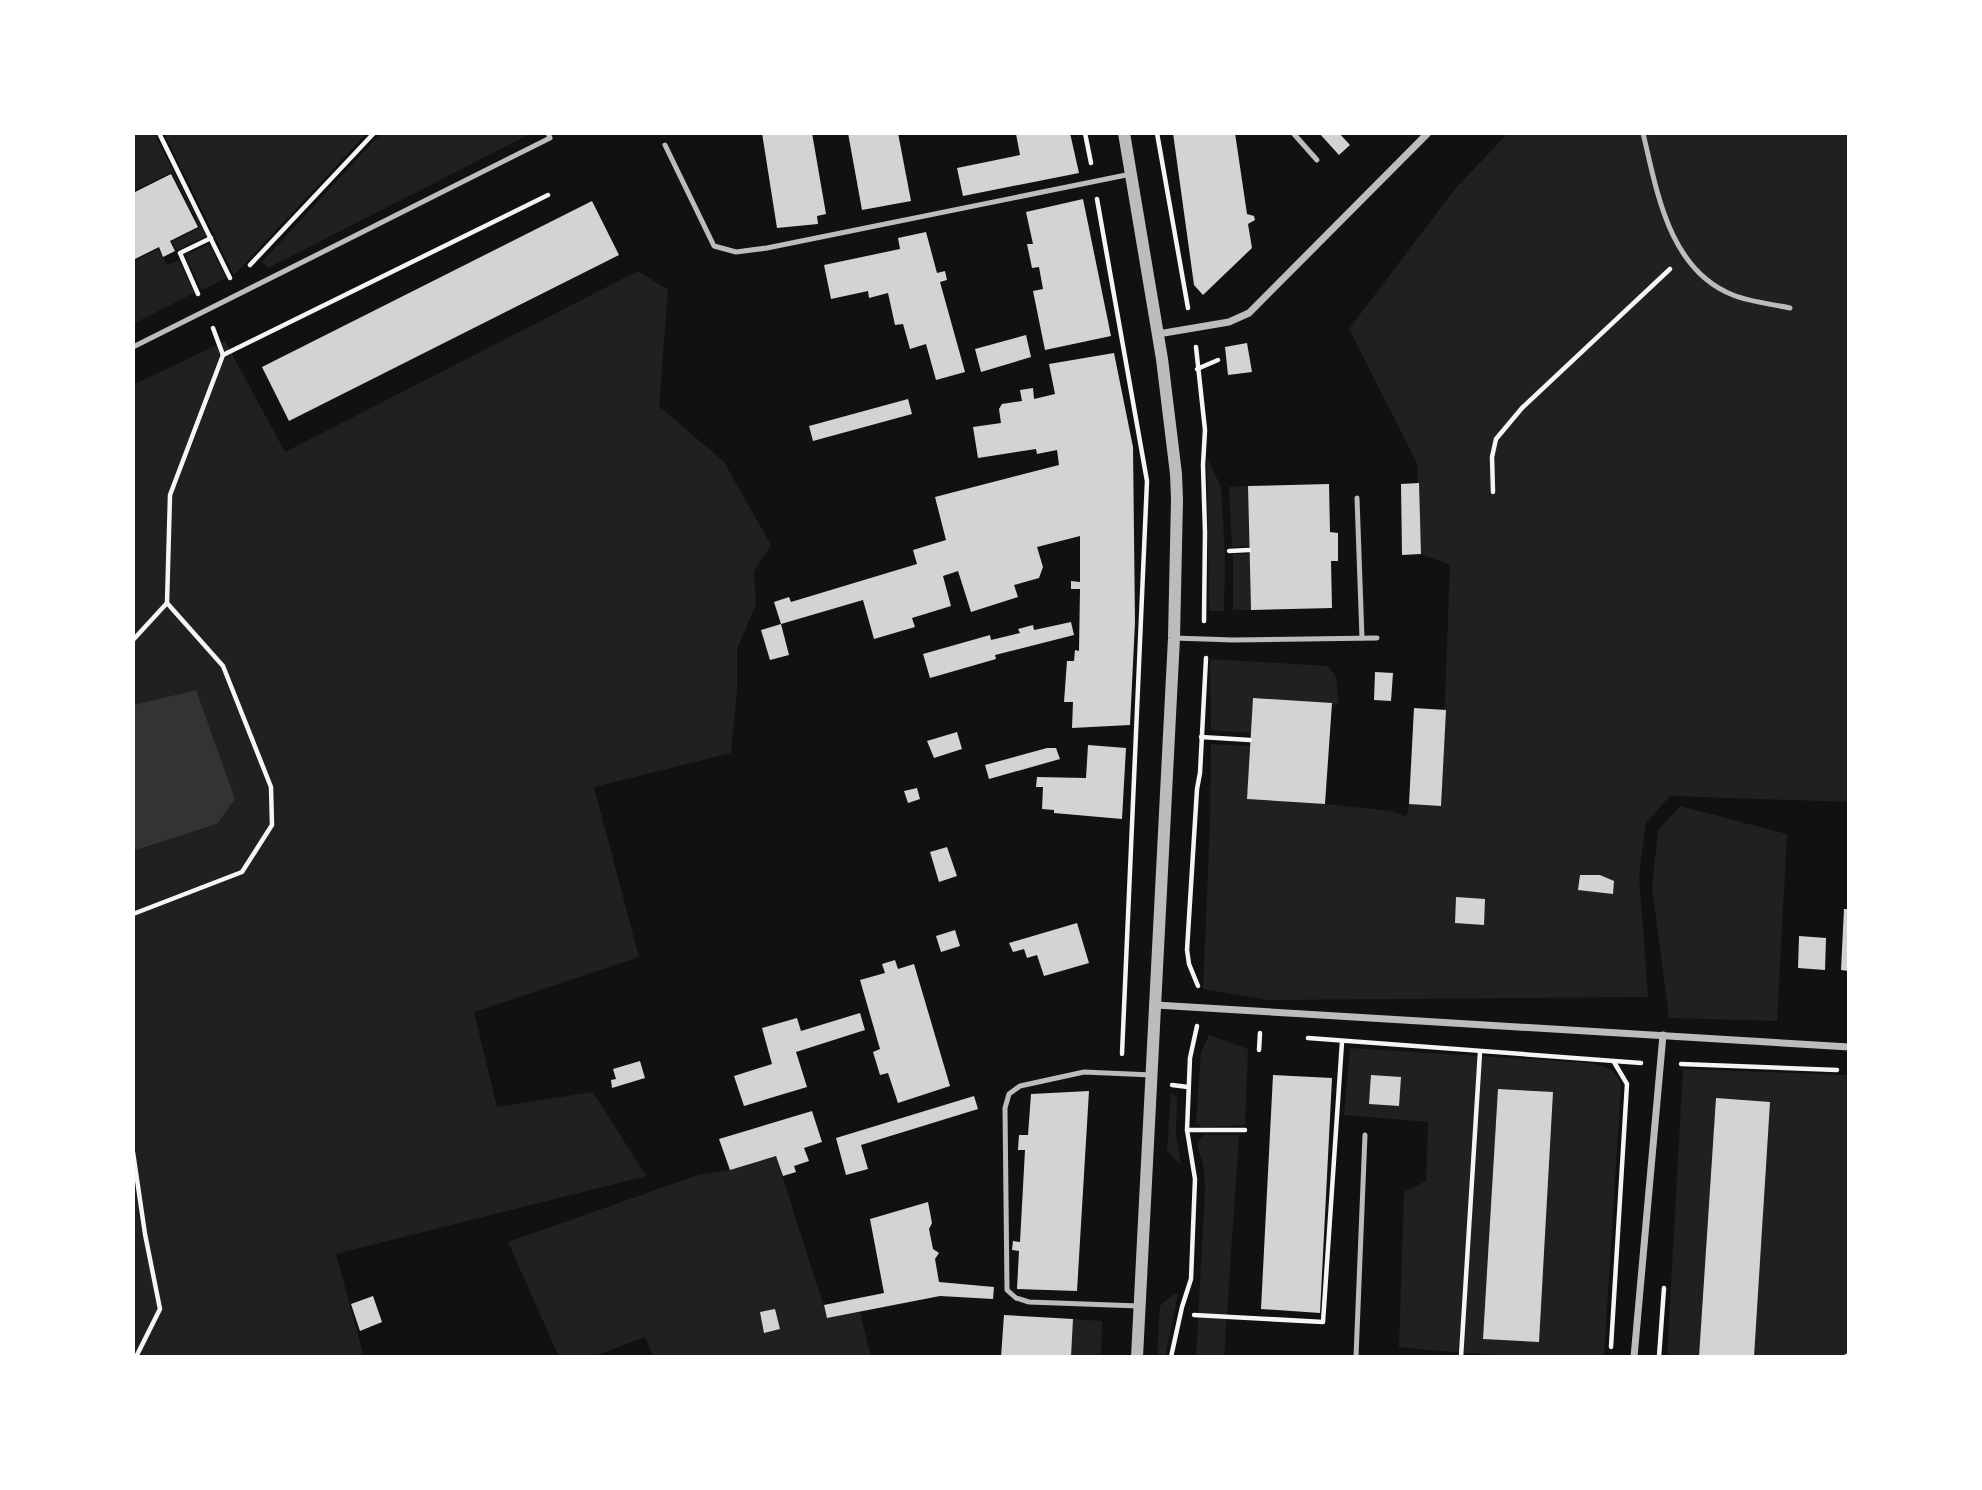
<svg xmlns="http://www.w3.org/2000/svg" width="1982" height="1490" font-family="'Fira Sans Condensed',sans-serif">
<style>
.green{fill:#202020}
.water{fill:#333}
.building{fill:#d3d3d3}
.lines{fill:none;stroke-linecap:round;stroke-linejoin:round}
.path{stroke:#f5f5f5;stroke-width:4.5}
.service{stroke:#bcbcbc;stroke-width:5}
.minor{stroke:#bcbcbc;stroke-width:7}
.tertiary{stroke:#bcbcbc;stroke-width:12}
</style>
<rect width="100%" height="100%" fill="#111"/>
<g class="green">
<path d="M133,133H154L206,236L177,250L172,242L200,227L172,172L133,191Z"/>
<path d="M164,133H367L234,275Z"/>
<path d="M381,133H532L268,268L262,262Z"/>
<path d="M1508,133H1849V802L1670,796L1646,823L1639,874L1648,997L1267,1000L1203,989L1210,825L1211,744L1250,746L1247,798L1325,804L1392,811L1407,817L1409,804L1441,805L1450,565L1421,554L1417,463L1349,329L1454,190Z"/>
<path d="M209,244L226,278L202,290L185,255Z"/>
<path d="M158,249L167,265L179,260L194,293L133,324V262Z"/>
<path d="M638,271L668,290L659,406L724,462L771,545L754,572L756,604L737,649V689L731,753L594,787L639,957L474,1012L497,1107L593,1092L646,1176L336,1254L364,1357H133V851L217,824L196,690L133,705V385L225,341L285,452Z"/>
<path d="M1207,458L1221,487L1225,557L1224,611H1209Z"/>
<path d="M1248,486L1249,546L1232,547L1229,487Z"/>
<path d="M1233,554H1249L1251,610H1233Z"/>
<path d="M1210,659L1328,666L1336,677L1339,705L1253,698L1251,733L1211,730Z"/>
<path d="M1680,806L1787,834L1777,1021L1669,1018L1652,887L1658,830Z"/>
<path d="M1209,1035L1248,1049L1245,1125L1203,1127L1196,1123L1201,1053Z"/>
<path d="M1350,1048L1591,1063C1607,1067 1615,1068 1621,1085L1604,1357C1535,1357 1467,1355 1399,1347L1404,1192L1426,1181L1428,1122L1344,1115Z"/>
<path d="M1683,1069L1849,1075V1357H1667Z"/>
<path d="M1171,1093L1177,1098L1176,1135L1181,1165L1167,1151Z"/>
<path d="M1205,1135H1239L1224,1357H1196L1205,1191L1204,1169L1197,1143Z"/>
<path d="M776,1156L827,1317L860,1312L871,1357H653L645,1337L592,1357H559L508,1242L698,1175L730,1170Z"/>
<path d="M1174,1294H1178L1165,1357H1157L1160,1306Z"/>
<path d="M1073,1319L1102,1321L1101,1357H1071Z"/>
</g>
<path class="water" d="M196,690L235,799L217,824L133,851V705Z"/>
<g class="building">
<path d="M762,133H812L826,214L817,216L818,224L777,228Z"/>
<path d="M848,133H898L911,201L862,210Z"/>
<path d="M1020,133H1070L1079,173L963,196L957,168L1020,155L1016,134Z"/>
<path d="M1173,133H1235L1247,214L1254,216L1255,220L1248,224L1252,248L1203,295L1194,285Z"/>
<path d="M1319,133H1339L1350,145L1339,155Z"/>
<path d="M171,174L198,227L170,241L175,251L163,257L159,247L133,260V193Z"/>
<path d="M1083,199L1111,336L1045,350L1033,291L1043,289L1039,267L1032,268L1027,244H1033L1026,212Z"/>
<path d="M592,201L619,255L289,421L262,367Z"/>
<path d="M926,232L937,273L945,271L947,280L940,282L965,372L936,380L926,344L910,349L903,324L895,325L888,293L869,298L868,291L831,299L824,265L900,249L898,238Z"/>
<path d="M1026,335L1031,357L981,372L975,349Z"/>
<path d="M1247,343L1252,372L1228,375L1225,347Z"/>
<path d="M1114,353L1133,447L1135,622L1130,725L1072,728L1073,702H1064L1067,661H1074L1075,650L1079,651L1080,589H1071V581L1080,582V536L1037,547L1043,567L1039,578L1014,585L1018,597L971,612L958,571L943,576L951,606L912,618L915,627L874,639L863,600L781,624L774,602L789,597L791,602L917,564L913,550L946,540L935,497L1059,465L1057,450L1037,454L1036,449L978,458L973,427L1001,423L999,409L1002,404L1022,401L1020,390L1033,388L1034,399L1055,394L1049,364Z"/>
<path d="M908,399L912,414L813,441L809,426Z"/>
<path d="M1419,483L1421,554L1402,555L1401,484Z"/>
<path d="M1329,484L1330,532L1338,533V561H1331L1332,608L1251,610L1248,486Z"/>
<path d="M1071,622L1074,635L995,655L996,659L930,678L923,654L990,635L991,640L1020,633L1018,629L1033,625L1034,630Z"/>
<path d="M781,624L789,655L770,660L761,630Z"/>
<path d="M1375,672L1393,673L1391,701L1374,700Z"/>
<path d="M1253,698L1332,703L1325,804L1247,799Z"/>
<path d="M1414,708L1446,710L1441,806L1409,804Z"/>
<path d="M957,732L962,749L934,758L927,741Z"/>
<path d="M1088,745L1126,748L1122,819L1054,813V810L1042,809L1043,787H1036L1037,777L1086,778Z"/>
<path d="M1047,748H1056L1060,759L989,779L985,765Z"/>
<path d="M917,788L920,799L908,803L904,791Z"/>
<path d="M947,847L957,876L939,882L930,852Z"/>
<path d="M1580,875H1600L1614,881L1613,894L1578,890Z"/>
<path d="M1456,897L1485,899L1484,925L1455,923Z"/>
<path d="M1844,909H1849V971L1841,970Z"/>
<path d="M1077,923L1089,963L1044,976L1037,955L1027,958L1024,949L1013,952L1009,943Z"/>
<path d="M955,930L960,946L941,952L936,936Z"/>
<path d="M1799,936L1826,938L1825,970L1798,968Z"/>
<path d="M895,960L898,969L914,964L950,1086L898,1103L888,1073L880,1075L873,1052L880,1049L860,980L885,973L882,964Z"/>
<path d="M860,1013L865,1030L796,1052L807,1087L744,1106L734,1076L772,1064L762,1028L797,1018L801,1031Z"/>
<path d="M640,1061L645,1078L612,1088L611,1080L616,1079L613,1069Z"/>
<path d="M1273,1075L1332,1078L1320,1313L1261,1309Z"/>
<path d="M1371,1075L1401,1077L1399,1106L1369,1104Z"/>
<path d="M1498,1089L1553,1092L1539,1342L1483,1339Z"/>
<path d="M1089,1091L1077,1291L1017,1289L1019,1251L1012,1250L1013,1241L1020,1242L1025,1150H1018L1019,1135H1028L1031,1094Z"/>
<path d="M974,1096L978,1109L861,1145L868,1169L846,1175L836,1138Z"/>
<path d="M1716,1098L1770,1102L1754,1357H1699Z"/>
<path d="M812,1111L822,1142L804,1148L809,1161L794,1166L796,1172L783,1176L776,1156L730,1170L719,1139Z"/>
<path d="M928,1202L932,1223L929,1229L933,1249L939,1253L935,1259L939,1282L994,1287L993,1299L940,1296L827,1318L824,1305L884,1293L870,1219Z"/>
<path d="M373,1296L382,1322L360,1331L351,1304Z"/>
<path d="M775,1309L780,1329L764,1333L760,1312Z"/>
<path d="M1004,1315L1073,1319L1071,1357H1001Z"/>
</g>
<g class="lines">
<g class="path">
<path d="M159,133L230,278"/>
<path d="M1085,133L1091,163"/>
<path d="M1157,133L1188,308"/>
<path d="M1097,199L1147,481L1122,1054"/>
<path d="M250,265L374,133"/>
<path d="M198,294L180,253L211,238"/>
<path d="M1196,347L1205,430L1203,465L1205,532L1204,621"/>
<path d="M223,355L548,195"/>
<path d="M1197,369L1218,360"/>
<path d="M1493,492L1492,457L1496,439L1522,408L1670,269"/>
<path d="M1229,551L1249,550"/>
<path d="M133,640L167,603L170,495L223,355L213,328"/>
<path d="M1201,737L1250,740"/>
<path d="M133,914L242,872L272,825L271,787L223,666L167,603"/>
<path d="M1198,986L1189,964L1187,950L1197,789L1200,773L1206,658"/>
<path d="M1308,1038L1641,1063"/>
<path d="M1259,1050L1260,1033"/>
<path d="M1681,1064L1837,1070"/>
<path d="M1172,1085L1188,1087"/>
<path d="M1187,1130H1245"/>
<path d="M133,1152L145,1234L160,1309L136,1357"/>
<path d="M1194,1315L1323,1322L1342,1042"/>
<path d="M1611,1347L1627,1084L1614,1062"/>
<path d="M1171,1357L1182,1307L1191,1279L1195,1179L1187,1130L1190,1058L1197,1026"/>
<path d="M1461,1357L1480,1052"/>
<path d="M1659,1357L1664,1288"/>
<path d="M1845,1357L1849,1355"/>
</g>
<g class="service">
<path d="M1293,133L1317,160"/>
<path d="M1643,133C1657,192 1669,270 1733,295C1750,302 1772,304 1790,308"/>
<path d="M665,145L714,246L736,252L767,248L1131,174"/>
<path d="M133,347L550,138L548,133"/>
<path d="M1357,498L1362,638"/>
<path d="M1174,638L1233,640L1377,638"/>
<path d="M1139,1306L1029,1302L1016,1298L1007,1290L1005,1108L1009,1094L1020,1086L1084,1072L1152,1075"/>
<path d="M1356,1357L1365,1135"/>
</g>
<g class="minor">
<path d="M1158,334L1229,322L1249,313L1428,133"/>
<path d="M1156,1005L1849,1047"/>
<path d="M1634,1357L1663,1035"/>
</g>
<path class="tertiary" d="M1124,133L1162,359L1176,474L1177,499L1174,638L1137,1357"/>
</g>
<rect width="1982" height="1490" fill="none" stroke="#ffffff" stroke-width="270"/>
</svg>
